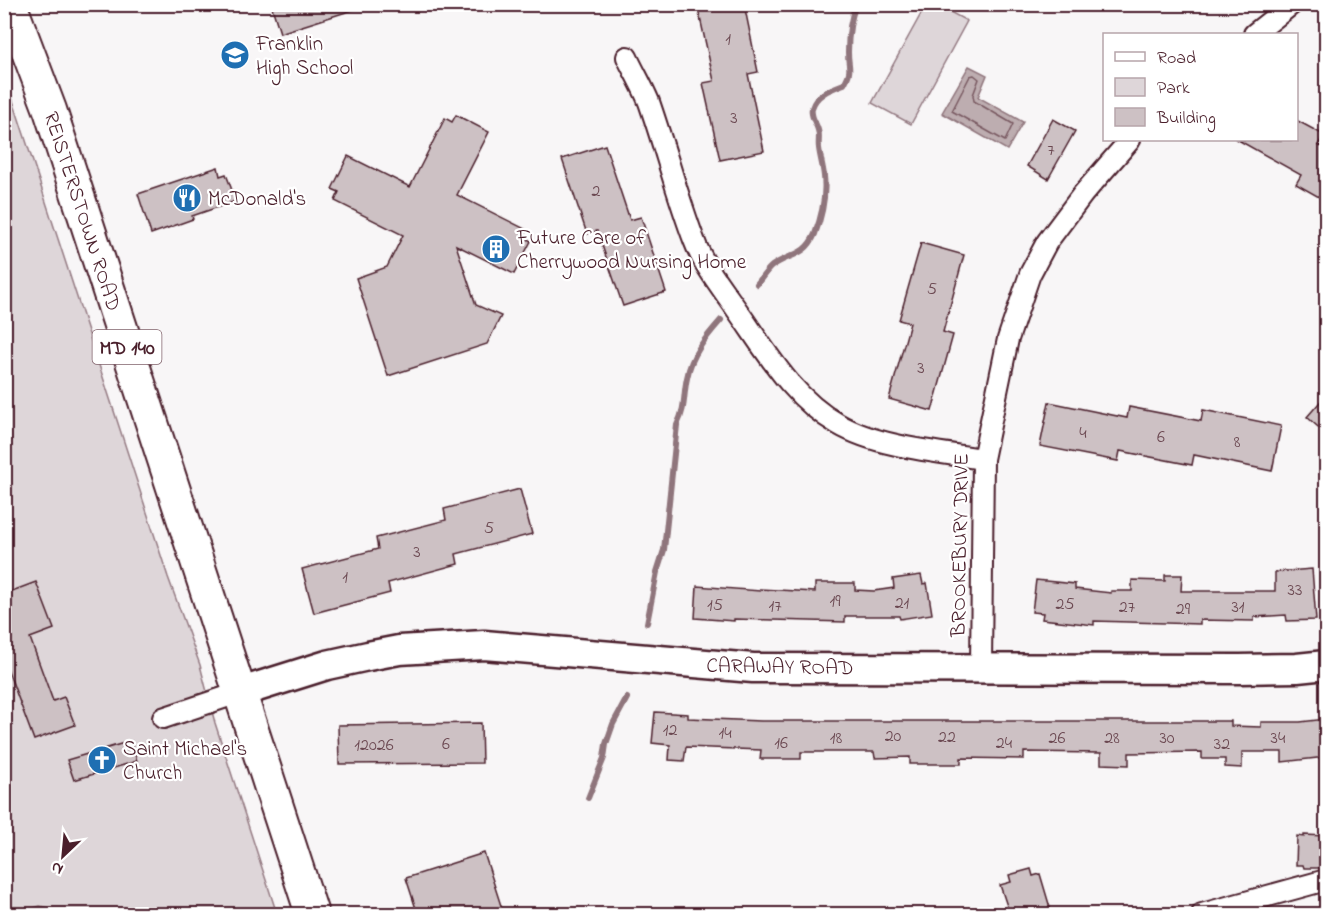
<svg xmlns="http://www.w3.org/2000/svg" width="1331" height="919" font-family="'Indie Flower',sans-serif">
<style>
.green{fill:#ded6d9;stroke:#947a82;stroke-width:1.5}
.water{fill:#bdadb0;stroke:#8f747b;stroke-width:1.5}
.lines{fill:none;stroke-linecap:round;stroke-linejoin:round}
.shore{stroke:#785860;stroke-width:1.5}
.stream{stroke:#8f747b;stroke-width:6}
.building{fill:#cdc1c4;stroke:#4a1f2b;stroke-width:1.5}
.street-casing{stroke:#4a1f2b;stroke-width:24}
.secondary-casing{stroke:#4a1f2b;stroke-width:33}
.primary-casing{stroke:#4a1f2b;stroke-width:36}
.street{stroke:#fff;stroke-width:20}
.secondary{stroke:#fff;stroke-width:28}
.primary{stroke:#fff;stroke-width:32}
.labels{text-anchor:middle;stroke-width:4.5;stroke-linejoin:round;paint-order:stroke}
.number-label{font-size:18px;fill:#6b4851}
.shield{fill:#fff;stroke:#80626b;stroke-width:1.5}
.shield-label{font-size:20px;font-weight:bold;fill:#4a1f2b}
.poi-label{font-size:21px;fill:#4a1f2b;stroke:#fff;text-anchor:start}
.street-label{font-size:21px;fill:#4a1f2b;stroke:#fff}
</style>
<rect width="100%" height="100%" fill="#f8f6f7"/>
<filter id="ink" filterUnits="userSpaceOnUse"><feTurbulence type="fractalNoise" baseFrequency=".0167" numOctaves="2"/><feDisplacementMap in="SourceGraphic" scale="12" xChannelSelector="R" yChannelSelector="G"/><feConvolveMatrix kernelMatrix="1 2 1 2 8 2 1 2 1" color-interpolation-filters="sRGB"/></filter>
<g filter="url(#ink)">
<g class="green">
<path d="M926,5H937L967,21L911,124L872,103Z"/>
<path d="M4,73L168,577L200,665L215,723L277,914H5Z"/>
</g>
<g class="water">
<path d="M969,66L987,75L978,97L1023,122L1007,150L942,113Z"/>
<path d="M40,906L66,912L69,914H19L20,912Z"/>
</g>
<g class="lines">
<path class="shore" d="M974,75L979,79L973,95L974,101L1013,124L1005,141L952,111L970,76Z"/>
<g class="stream">
<path d="M757,284C762,278 766,271 772,266C790,253 805,257 815,234C822,216 826,195 824,176C823,166 820,157 819,148C818,142 820,136 818,130C816,122 810,117 812,108C816,94 831,89 844,84C853,68 848,69 848,52C848,36 850,20 856,4"/>
<path d="M647,623L657,572L664,550L677,425C686,407 683,396 687,378C691,355 706,337 721,320"/>
<path d="M588,798L604,758L606,744L613,724L627,698"/>
</g>
</g>
<g class="building">
<path d="M271,4H358L359,8L280,33Z"/>
<path d="M697,4H744L758,72L748,74L764,151L720,160L703,83L714,81Z"/>
<path d="M456,115L489,132L457,195L527,230L524,237L531,241L514,274L456,245L476,305L501,316L487,344L388,376L356,278L387,267L403,235L335,201L339,192L332,189L348,156L410,187L445,118L452,122Z"/>
<path d="M1053,119L1075,131L1048,179L1027,166Z"/>
<path d="M1296,120L1324,135L1318,145L1326,149V201L1296,184L1301,175L1238,140H1296Z"/>
<path d="M605,145L630,220L641,217L666,292L623,306L597,231L587,234L562,159Z"/>
<path d="M218,167L220,176L226,174L236,201L192,216L193,219L151,234L138,194Z"/>
<path d="M921,243L964,255L943,332L953,335L932,411L889,399L910,323L899,320Z"/>
<path d="M1326,395V434L1307,417Z"/>
<path d="M1049,402L1127,418L1129,407L1201,421L1203,410L1281,426L1272,471L1194,455L1192,465L1120,451L1118,461L1040,446Z"/>
<path d="M520,489L532,534L456,554L458,564L388,583L390,593L314,613L302,569L378,549L376,538L446,520L444,509Z"/>
<path d="M1312,569L1316,620L1287,621L1286,615L1254,617V621L1200,620V624L1094,621V625L1042,619L1043,613L1032,612L1036,580L1075,584V589L1111,593V591H1132V580L1165,581V575H1182L1181,591H1275V572Z"/>
<path d="M921,575L923,584L927,583L932,614L900,619L899,616H845V622L734,619V621L695,618L697,586L760,591V589L815,592V583H855V590L874,591L894,588L893,579Z"/>
<path d="M36,582L54,629L30,638L53,701L64,697L75,725L34,740L4,660V594Z"/>
<path d="M655,712L688,714V718L761,721H1231V726L1261,727V722H1300L1326,719V757L1282,762V752H1242V768L1225,767V759H1202V752L1129,753V765L1101,764V753L1024,752V759L961,758V764H910V757L875,758L874,752H801V759H760L761,750L686,747L684,761L669,760L670,745L652,743Z"/>
<path d="M481,723L482,763L339,764L338,725Z"/>
<path d="M131,741L137,761L74,780L67,760Z"/>
<path d="M1304,835L1326,836V868H1304L1303,865H1296L1297,836L1304,837Z"/>
<path d="M484,853L504,915H418L406,878Z"/>
<path d="M1031,869L1033,876L1040,874L1051,911L1038,915H1010L1000,885L1011,882L1009,875Z"/>
</g>
<g class="lines">
<g class="street-casing">
<g id="street">
<path d="M1254,34L1292,4"/>
<path d="M627,57C634,72 643,87 649,102C665,148 677,195 694,240C703,265 722,288 737,310C766,351 792,398 838,424C877,447 938,452 983,459"/>
<path d="M981,667L983,459L1008,339L1030,274L1047,242L1083,194L1130,140"/>
<path d="M163,718L241,692"/>
<path d="M1202,914L1326,880"/>
</g>
</g>
<g class="secondary-casing">
<path id="secondary" d="M241,692L327,665L368,656L399,650L484,645L753,668L1240,669L1297,668L1326,665"/>
</g>
<g class="primary-casing">
<path id="primary" d="M10,4L50,110L312,914"/>
</g>
<use href="#street" class="street"/>
<use href="#secondary" class="secondary"/>
<use href="#primary" class="primary"/>
</g>
</g>
<defs>
<g id="school-disc" transform="scale(1.5)"><circle r="9.5" fill="#1f6fb2" stroke="#fff"/><path d="M0-5L7-2L0 1L-7-2ZM-4 1L0 2.5L4 1V4Q0 6-4 4Z" fill="#fff"/></g>
<g id="restaurant-disc" transform="scale(1.5)"><circle r="9.5" fill="#1f6fb2" stroke="#fff"/><path d="M-5-6h1v4h1v-4h1v4h1v-4h1v5L-1.5 .5V6h-2V.5L-5-1ZM5-6V6H3V1.5H1.5Q1.5-4 5-6Z" fill="#fff"/></g>
<g id="building-disc" transform="scale(1.5)"><circle r="9.5" fill="#1f6fb2" stroke="#fff"/><path d="M-4-6H4V6H1V3H-1V6H-4ZM-2.5-4.3h1.7v1.8h-1.7ZM.8-4.3h1.7v1.8H.8ZM-2.5-1h1.7V.8h-1.7ZM.8-1h1.7V.8H.8Z" fill="#fff"/></g>
<g id="church-disc" transform="scale(1.5)"><circle r="9.5" fill="#1f6fb2" stroke="#fff"/><path d="M-1.2-6h2.4v3.5h3.3v2.4h-3.3V6h-2.4V-.1h-3.3v-2.4h3.3Z" fill="#fff"/></g>
</defs>
<g fill-rule="evenodd">
<use href="#school-disc" x="235" y="55"/>
<use href="#restaurant-disc" x="187" y="198"/>
<use href="#building-disc" x="496" y="249"/>
<use href="#church-disc" x="102" y="760"/>
</g>
<g class="labels">
<g class="number-label">
<text x="728" y="44">1</text>
<text x="734" y="123">3</text>
<text x="1051" y="155">7</text>
<text x="596" y="196">2</text>
<text x="932" y="294">5</text>
<text x="921" y="373">3</text>
<text x="1083" y="438">4</text>
<text x="1161" y="442">6</text>
<text x="1237" y="447">8</text>
<text x="489" y="533">5</text>
<text x="417" y="557">3</text>
<text x="345" y="582">1</text>
<text x="1295" y="595">33</text>
<text x="835" y="606">19</text>
<text x="902" y="608">21</text>
<text x="1065" y="609">25</text>
<text x="715" y="610">15</text>
<text x="775" y="611">17</text>
<text x="1127" y="612">27</text>
<text x="1238" y="612">31</text>
<text x="1183" y="614">29</text>
<text x="670" y="735">12</text>
<text x="725" y="738">14</text>
<text x="893" y="741">20</text>
<text x="947" y="742">22</text>
<text x="836" y="743">18</text>
<text x="1057" y="743">26</text>
<text x="1112" y="743">28</text>
<text x="1167" y="743">30</text>
<text x="1278" y="743">34</text>
<text x="781" y="748">16</text>
<text x="1004" y="748">24</text>
<text x="446" y="749">6</text>
<text x="1222" y="749">32</text>
<text x="374" y="750">12026</text>
</g>
<rect class="shield" x="92.5" y="330" width="69" height="34" rx="4.5"/>
<g class="shield-label">
<text x="127" y="354">MD 140</text>
</g>
<g class="poi-label">
<text x="256" y="50">Franklin<tspan x="256" dy="24">High School</tspan></text>
<text x="208" y="205">McDonald's</text>
<text x="517" y="244">Future Care of<tspan x="517" dy="24">Cherrywood Nursing Home</tspan></text>
<text x="123" y="755">Saint Michael's<tspan x="123" dy="24">Church</tspan></text>
</g>
<g class="street-label">
<text transform="translate(83 211) rotate(72)" y="7">REISTERSTOWN ROAD</text>
<text transform="translate(959 545) rotate(-89)" y="7">BROOKEBURY DRIVE</text>
<text transform="translate(780 666) rotate(1)" y="7">CARAWAY ROAD</text>
</g>
</g>
<rect width="1331" height="919" fill="none" stroke="#fff" stroke-width="24"/>
<rect x="12" y="12" width="1307" height="895" fill="none" stroke="#4a1f2b" stroke-width="2" filter="url(#ink)"/>
<rect x="1103" y="33" width="195" height="108" fill="#ffffff" stroke="#b7a5aa" stroke-width="1.5"/>
<rect x="1115" y="52" width="30" height="9" fill="#ffffff" stroke="#b7a5aa" stroke-width="1.5"/>
<text x="1157" y="63" font-size="18" fill="#4a1f2b">Road</text>
<rect x="1115" y="78" width="30" height="18" fill="#ded6d9" stroke="#b7a5aa" stroke-width="1.5"/>
<text x="1157" y="93" font-size="18" fill="#4a1f2b">Park</text>
<rect x="1115" y="108" width="30" height="18" fill="#cdc1c4" stroke="#b7a5aa" stroke-width="1.5"/>
<text x="1157" y="123" font-size="18" fill="#4a1f2b">Building</text>
<g transform="translate(63 856) rotate(206)" stroke="#ffffff" stroke-width="4.5" paint-order="stroke">
<path d="M0-4.5L10 22L0 15L-10 22Z" fill="#4a1f2b"/>
<text y="-9" font-size="16" font-weight="bold" text-anchor="middle" fill="#4a1f2b">N</text>
</g>
</svg>
